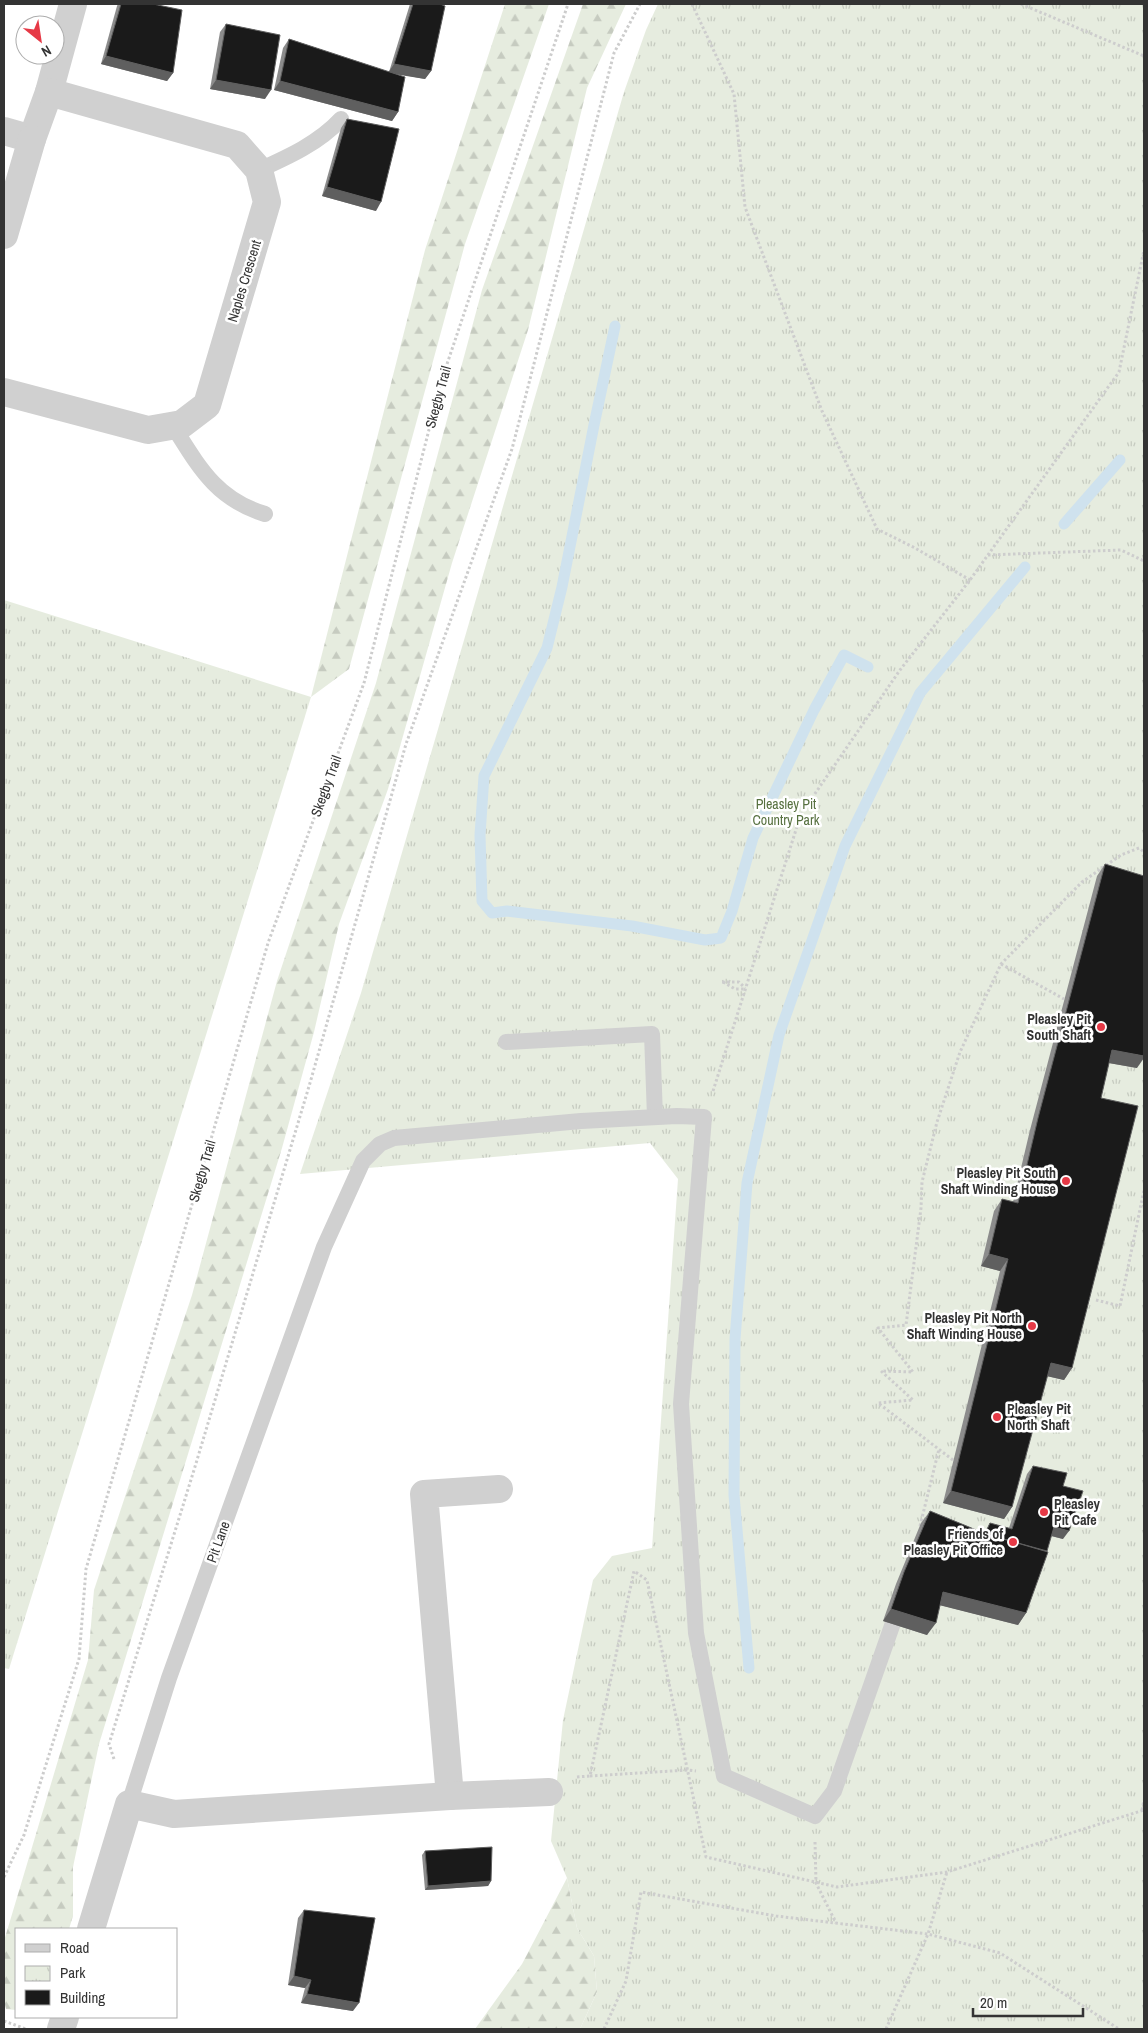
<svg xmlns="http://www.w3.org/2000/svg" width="1148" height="2033" font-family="'Archivo Narrow',sans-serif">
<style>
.forest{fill:url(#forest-firs)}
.park{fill:url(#park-tufts)}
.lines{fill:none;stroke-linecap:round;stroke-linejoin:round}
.stream{stroke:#cfe2ee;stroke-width:11}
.path{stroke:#cdcdcd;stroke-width:3;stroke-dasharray:2.5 2.5;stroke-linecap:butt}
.lane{stroke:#d0d0d0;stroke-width:16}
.street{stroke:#d0d0d0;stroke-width:28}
.wall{fill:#8c8c8c}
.shaded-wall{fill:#5f5f5f}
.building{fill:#1a1a1a;stroke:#5f5f5f}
.poi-dot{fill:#e63946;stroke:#fff;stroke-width:2}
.labels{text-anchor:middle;stroke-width:5;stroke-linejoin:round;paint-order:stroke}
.street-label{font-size:14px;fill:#333;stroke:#fff}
.park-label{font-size:14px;fill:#56703f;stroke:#fff}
.poi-label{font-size:14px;font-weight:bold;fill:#333;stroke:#fff;text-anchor:end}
</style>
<defs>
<pattern id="forest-firs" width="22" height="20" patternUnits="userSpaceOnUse" patternTransform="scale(1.25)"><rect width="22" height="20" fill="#e6ecdf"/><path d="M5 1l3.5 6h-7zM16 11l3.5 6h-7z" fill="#c6cbc0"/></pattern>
<pattern id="park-tufts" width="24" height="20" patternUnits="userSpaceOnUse" patternTransform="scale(1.25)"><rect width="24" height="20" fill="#e6ecdf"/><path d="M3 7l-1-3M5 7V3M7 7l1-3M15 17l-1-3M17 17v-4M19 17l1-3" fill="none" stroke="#c6cbc0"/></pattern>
</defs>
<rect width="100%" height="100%" fill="#fff"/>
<g class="forest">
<path d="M505,4H549L465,244L349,669L311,697L425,250Z"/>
<path d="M583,4H626L587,88L528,330L452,563L388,789L339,924L314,1032L282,1148L99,1744L73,1867V1916L69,1929H16V2010L6,2009L4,2001V1941L88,1660L94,1590L192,1295L277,981L376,683L482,290Z"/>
<path d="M567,1878L577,1928L594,1956L597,1992L580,2029H475L522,1964Z"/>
</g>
<g class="park">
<path d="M658,4H1144V2029H580L597,1992L594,1956L577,1928L567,1878L551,1841L563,1720L583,1626L593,1580L612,1556L652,1548L678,1179L650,1143L300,1174L361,993L624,92L646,30Z"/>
<path d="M4,600L311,697L9,1669L4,1668Z"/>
</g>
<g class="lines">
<g class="stream">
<path d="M615,326L594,425L562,587L547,648L484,776L480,835L482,901L492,913L507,911L632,926L705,940L721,938L732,911L753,838L814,710L844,655L868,667"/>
<path d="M1064,524L1120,460"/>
<path d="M749,1668L734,1495L735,1339L747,1183L779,1035L845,846L920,693L1025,567"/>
</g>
<g class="path">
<path d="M692,4L734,94L745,207L822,411L877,529L915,548L970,580"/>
<path d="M1021,4L1144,56"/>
<path d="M988,555L1121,550L1144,561"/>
<path d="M1001,964L1064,999"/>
<path d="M722,982H739L745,988"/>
<path d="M723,982L735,989H745"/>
<path d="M713,1091L801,814L900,670L970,580L1119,372L1144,250"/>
<path d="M1096,1300L1120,1306L1144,1190"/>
<path d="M953,1460L878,1403L913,1400L881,1371L913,1372L878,1328L906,1325L921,1208L922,1182L937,1122L960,1052L1001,964L1082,882L1121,855L1139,848L1144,852"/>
<path d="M920,1526L939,1449"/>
<path d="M114,1759L109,1744L194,1470L310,1083L406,744L512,449L614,53L640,4"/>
<path d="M590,1776L688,1770L696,1771"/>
<path d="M577,1777L590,1776L634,1571L647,1580L706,1857L837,1887L947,1872L1144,1810"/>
<path d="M1142,1810L1144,1800"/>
<path d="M815,1842L816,1883L836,1923"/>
<path d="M4,1877L24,1835L79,1659L86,1569L268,943L364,683L442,379L568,4"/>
<path d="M4,2021L26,2029"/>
<path d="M604,2029L626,1981L641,1892L776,1916L928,1934L1000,1953L1119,2029"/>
<path d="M886,2029L928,1934L947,1872"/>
</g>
<g class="lane">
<path d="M259,170C288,157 319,143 341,119"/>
<path d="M173,426C199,467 216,499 265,514"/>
<path d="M506,1042L652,1034L655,1117"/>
<path d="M129,1804L169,1678L324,1247L363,1161L380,1144L394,1138L581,1121L677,1116L704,1117L681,1404L696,1633L724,1776L815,1816L834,1791L900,1603"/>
</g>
<g class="street">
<path d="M4,131L32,139L49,92L73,4"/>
<path d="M4,235L32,139"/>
<path d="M4,392L148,430L182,424L207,405L267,202L259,170L237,145L49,92"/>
<path d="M450,1796L424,1494L499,1489"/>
<path d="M91,1929L129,1804L174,1814L450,1796L549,1792"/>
<path d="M61,2029L65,2017"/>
</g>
</g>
<g class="wall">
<path d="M118,4H153L173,73L167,81L101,64L117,6Z"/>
<path d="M410,4H440L431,71L425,79L398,74V112L392,121L274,90L283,48L289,39L389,72Z"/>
<path d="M226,24L265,99L210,89L220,32Z"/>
<path d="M347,119L376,211L322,196L341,128Z"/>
<path d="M1105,864L1137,1068L1109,1063L1101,1098L1072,1368L1064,1380L1047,1376L1012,1507L1004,1519L943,1503L1000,1271L981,1266L994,1211L1002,1199L1013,1202L1030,1130L1097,876Z"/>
<path d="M1033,1466L1063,1486V1539L1051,1536L1026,1613L1018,1625L940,1605L927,1635L883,1621L896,1584L921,1523L930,1511L984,1533L990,1523L1009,1528L1027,1474Z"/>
<path d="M425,1851L491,1881L488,1886L425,1890L422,1855Z"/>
<path d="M304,1910L353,2011L301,2003L305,1988L288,1985L298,1918Z"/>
</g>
<g class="shaded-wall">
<path d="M106,56L173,73L167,81L101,64Z"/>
<path d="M394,64L431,71L425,79L388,73Z"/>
<path d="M216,80L271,90L265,99L210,89Z"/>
<path d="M280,81L398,112L392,121L274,90Z"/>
<path d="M327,187L381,202L376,211L322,196Z"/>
<path d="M1112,1050L1144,1056V1058L1137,1068L1103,1062Z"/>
<path d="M989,1254L1008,1259L1000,1271L981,1266Z"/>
<path d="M1051,1363L1072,1368L1064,1380L1042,1375Z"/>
<path d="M951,1491L1012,1507L1004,1519L943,1503Z"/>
<path d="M1054,1527L1069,1531L1063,1539L1048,1535Z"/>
<path d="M943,1592L1026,1613L1018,1625L935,1604Z"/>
<path d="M891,1609L936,1623L927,1635L883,1621Z"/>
<path d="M491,1881L488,1886L425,1890L428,1886Z"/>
<path d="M294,1976L311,1980L305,1988L288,1985Z"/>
<path d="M307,1994L359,2003L353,2011L301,2003Z"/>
</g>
<g class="building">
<path d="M121,4H153L182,10L173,73L106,56Z"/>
<path d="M413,4H440L445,6L431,71L394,64Z"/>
<path d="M226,24L280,35L271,90L216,80Z"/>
<path d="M289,39L405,77L398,112L280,81Z"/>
<path d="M347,119L399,129L381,202L327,187Z"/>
<path d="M1105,864L1144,876V1056L1112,1050L1101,1098L1138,1106L1072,1368L1051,1363L1012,1507L951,1491L1008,1259L989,1254L1002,1199L1018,1203L1038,1118Z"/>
<path d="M1033,1466L1067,1473L1063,1486L1083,1491L1069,1531L1054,1527L1047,1551L985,1534L990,1523L1012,1529Z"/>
<path d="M930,1511L986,1534L1048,1552L1026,1613L943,1592L936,1623L891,1609L904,1572Z"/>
<path d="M492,1847L491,1881L428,1886L425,1851Z"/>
<path d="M304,1910L375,1918L359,2003L307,1994L311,1980L294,1976Z"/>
</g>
<g class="poi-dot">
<circle cx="1101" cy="1027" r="5"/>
<circle cx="1066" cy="1181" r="5"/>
<circle cx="1032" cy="1326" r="5"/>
<circle cx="997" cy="1417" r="5"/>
<circle cx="1044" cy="1512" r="5"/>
<circle cx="1013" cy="1542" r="5"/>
</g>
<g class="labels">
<g class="street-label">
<text transform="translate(244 281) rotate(-73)" y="5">Naples Crescent</text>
<text transform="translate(438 397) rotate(-75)" y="5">Skegby Trail</text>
<text transform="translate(326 786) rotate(-70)" y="5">Skegby Trail</text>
<text transform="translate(202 1171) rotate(-74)" y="5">Skegby Trail</text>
<text transform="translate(218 1542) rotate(-70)" y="5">Pit Lane</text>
</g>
<g class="park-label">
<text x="786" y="809">Pleasley Pit<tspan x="786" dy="16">Country Park</tspan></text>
</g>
<g class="poi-label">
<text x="1091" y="1024">Pleasley Pit<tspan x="1091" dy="16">South Shaft</tspan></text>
<text x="1056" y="1178">Pleasley Pit South<tspan x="1056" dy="16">Shaft Winding House</tspan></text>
<text x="1022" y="1323">Pleasley Pit North<tspan x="1022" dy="16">Shaft Winding House</tspan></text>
<text x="1007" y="1414" text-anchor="start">Pleasley Pit<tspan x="1007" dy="16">North Shaft</tspan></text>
<text x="1054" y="1509" text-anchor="start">Pleasley<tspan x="1054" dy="16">Pit Cafe</tspan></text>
<text x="1003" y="1539">Friends of<tspan x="1003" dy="16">Pleasley Pit Office</tspan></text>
</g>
</g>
<rect width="1148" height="2033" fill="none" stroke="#333333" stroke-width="10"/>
<rect x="15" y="1928" width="162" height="90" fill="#ffffff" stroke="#adadad"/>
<rect x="25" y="1944" width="25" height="8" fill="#d0d0d0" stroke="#adadad"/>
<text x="60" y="1953" font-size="15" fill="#333333">Road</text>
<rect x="25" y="1966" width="25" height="15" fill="url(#park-tufts)" stroke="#adadad"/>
<text x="60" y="1978" font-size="15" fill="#333333">Park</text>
<rect x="25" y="1990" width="25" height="15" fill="#1a1a1a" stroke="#adadad"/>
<text x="60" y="2003" font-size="15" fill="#333333">Building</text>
<g transform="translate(40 40) rotate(150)"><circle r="24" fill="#ffffff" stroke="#adadad"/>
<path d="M0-4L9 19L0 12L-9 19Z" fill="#e63946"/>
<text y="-8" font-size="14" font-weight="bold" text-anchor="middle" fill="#333333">N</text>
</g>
<path d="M973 2008v8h110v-8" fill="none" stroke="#333333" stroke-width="2.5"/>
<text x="980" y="2008" font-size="15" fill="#333333" stroke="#ffffff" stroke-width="4" paint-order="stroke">20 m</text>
</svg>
